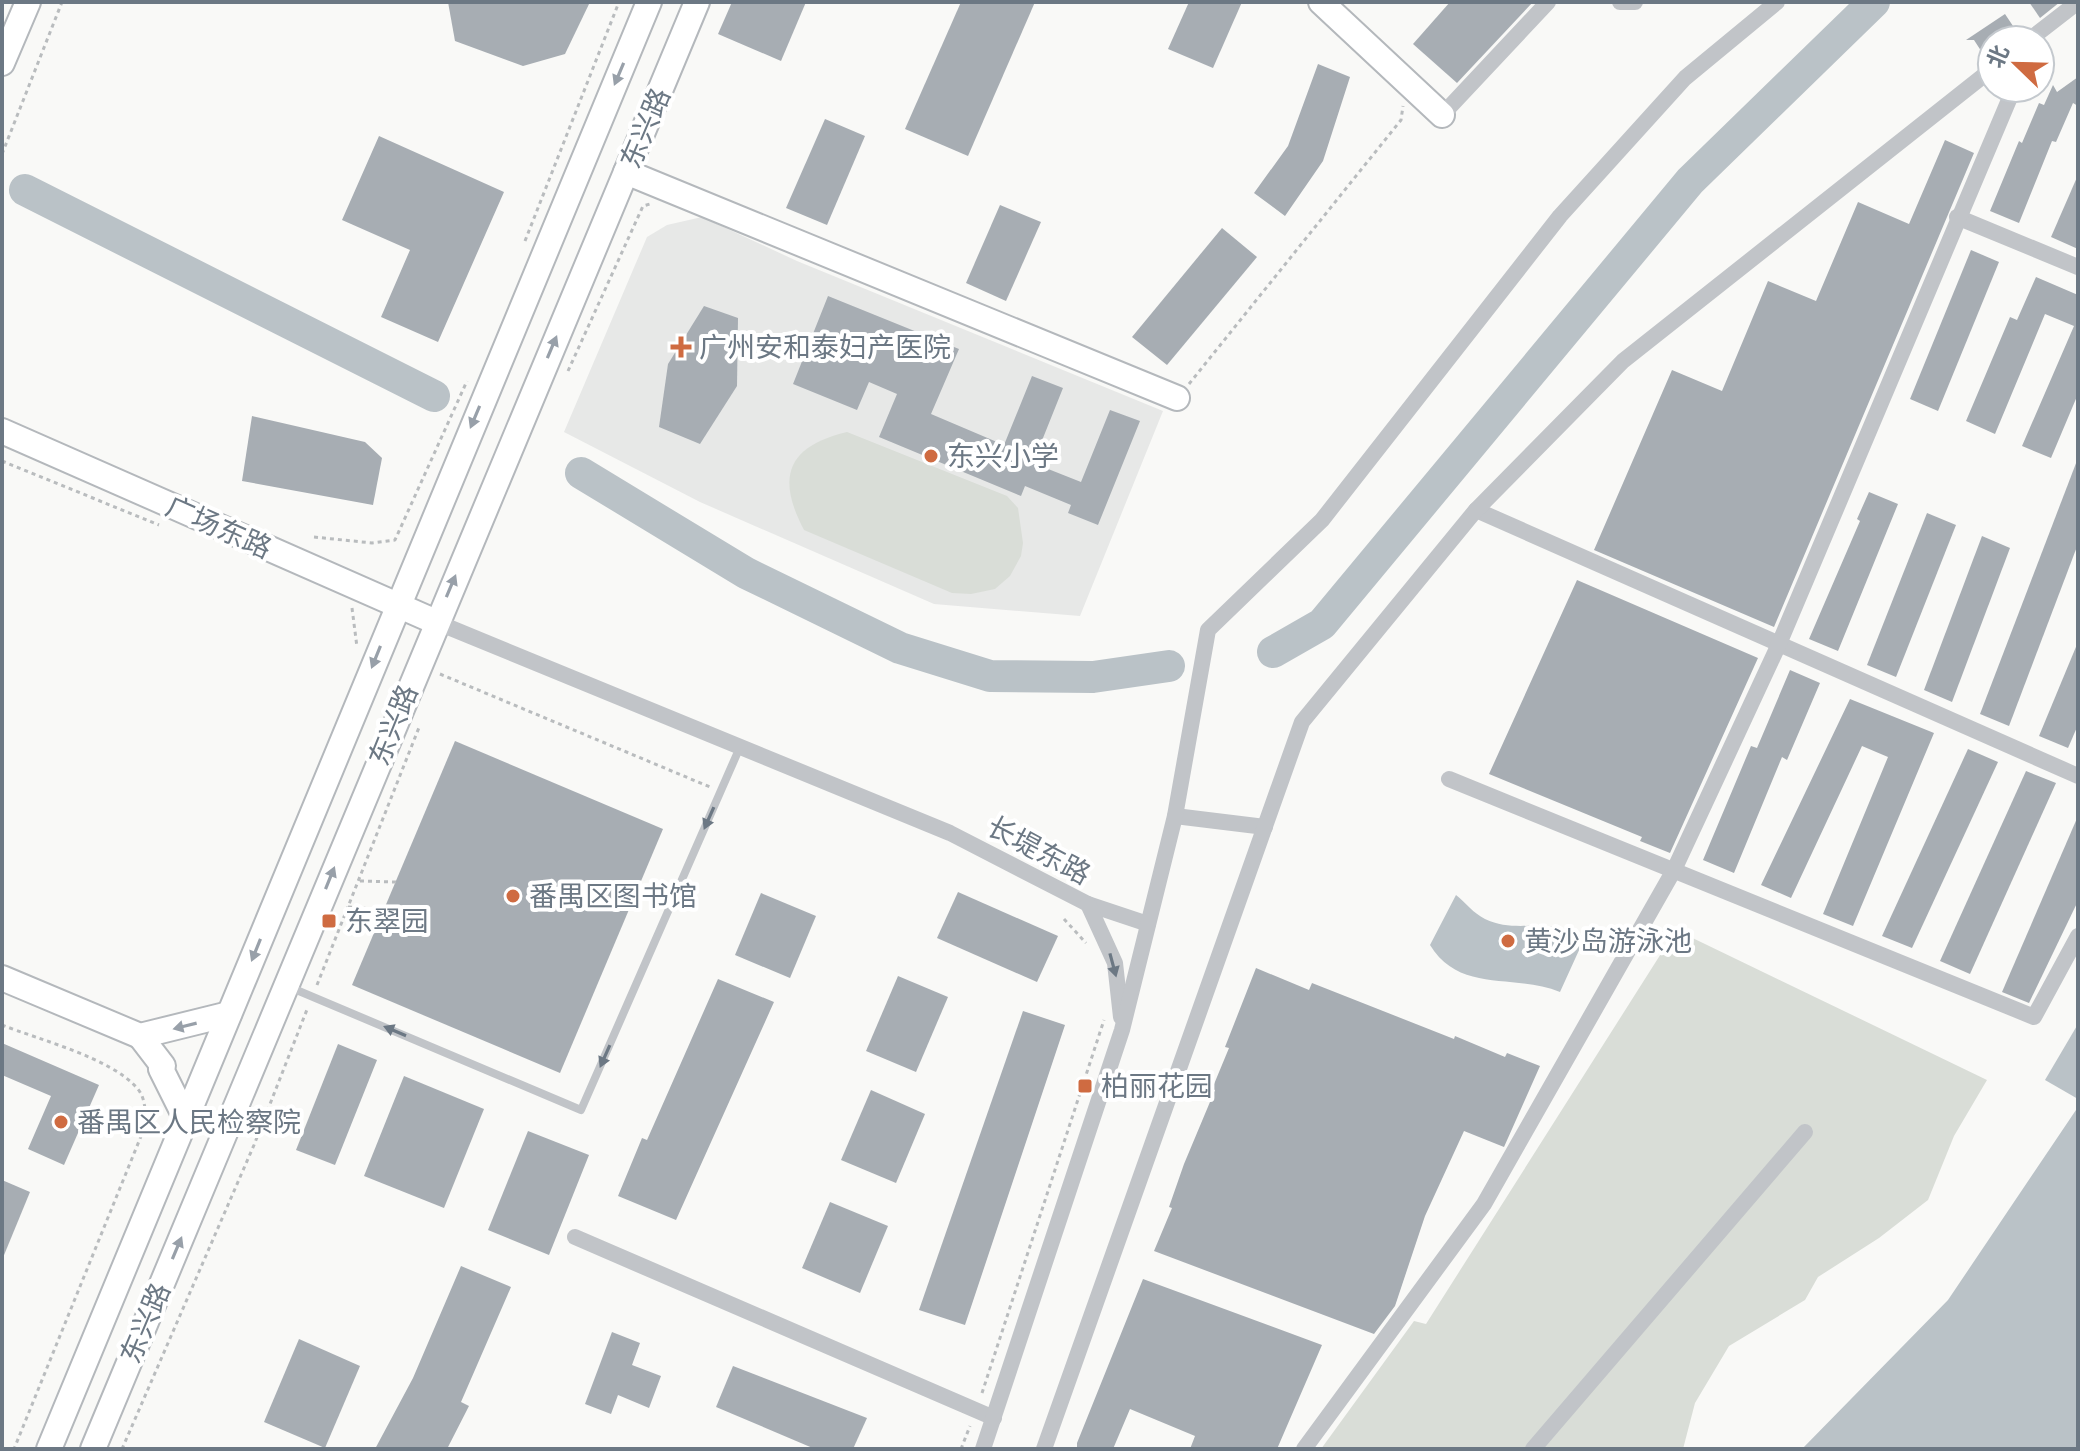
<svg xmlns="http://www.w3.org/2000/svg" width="2080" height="1451" font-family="'Space Grotesk','Noto Sans SC',sans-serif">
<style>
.built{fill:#e7e8e7}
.green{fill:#d9ddd7}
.water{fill:#bac2c7}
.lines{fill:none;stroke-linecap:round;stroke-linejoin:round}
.river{stroke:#bac2c7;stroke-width:32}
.building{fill:#a7adb3}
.secondary-casing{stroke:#b4b8bc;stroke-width:28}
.path{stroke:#b9bcbe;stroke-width:3;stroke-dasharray:4 4;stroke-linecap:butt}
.lane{stroke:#c1c4c8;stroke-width:8}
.street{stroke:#c1c4c8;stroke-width:16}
.secondary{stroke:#fff;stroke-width:24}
.oneway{fill:#98a0a9}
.oneway2{fill:#6c7884}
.poi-dot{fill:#cf6b41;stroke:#fff;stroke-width:3}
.labels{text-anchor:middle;stroke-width:8;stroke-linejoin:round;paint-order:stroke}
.street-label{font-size:28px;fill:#6c7884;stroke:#fff}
.poi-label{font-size:28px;fill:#6c7884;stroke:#fff;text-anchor:start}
</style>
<rect width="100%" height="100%" fill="#f9f9f7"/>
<path class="built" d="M702,217L797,261L1163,411L1080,616L934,604L700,502L564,432L647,237L667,225Z"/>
<g class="green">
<path d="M847,432L1007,496L1018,508L1023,543L1021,556L1010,576L995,589L971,594L952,593L804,530C775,475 789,446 847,432Z"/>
<path d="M1676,930L1987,1080L1954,1136L1928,1200L1879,1238L1818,1277L1805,1300L1729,1346L1695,1403L1683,1449H1321L1414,1321L1426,1324Z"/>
</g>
<g class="water">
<path d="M1456,895C1466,903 1473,913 1485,919C1518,935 1546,915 1585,937L1560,992C1514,973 1460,994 1430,945Z"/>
<path d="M2078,1024V1099L2045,1080Z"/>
<path d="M2078,1107V1449H1802L1948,1300Z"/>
</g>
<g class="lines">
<g class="river">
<path d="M25,190L434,396"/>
<path d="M581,473L746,573L900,648L990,676L1093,677L1169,666"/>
<path d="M1273,652L1322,624L1690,181L1874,2"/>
</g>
</g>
<g class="building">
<path d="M448,2H590L565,54L523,66L455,41Z"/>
<path d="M732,2H806L781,61L718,34Z"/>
<path d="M961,2H1035L968,156L905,129Z"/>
<path d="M1189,2H1242L1213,68L1168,49Z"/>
<path d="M1450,2H1533L1457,83L1413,44Z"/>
<path d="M2029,2H2060L2040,18Z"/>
<path d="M2005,14L2019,35L2018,40H1992V58L1987,60L1974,40H1966Z"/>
<path d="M1318,64L1350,77L1323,161L1285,216L1254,193L1288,146Z"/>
<path d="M2078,77V106L2073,103L2056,142L2052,141L2019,223L1990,211L2019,141L2022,143L2039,103L2044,105L2053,85L2057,92Z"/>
<path d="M825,119L865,136L827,225L786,208Z"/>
<path d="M379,136L504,192L438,342L381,317L410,250L342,220Z"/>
<path d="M1945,140L1974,153L1774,627L1594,550L1672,370L1722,391L1768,281L1816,301L1858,202L1909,224Z"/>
<path d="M2078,175V249L2051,237Z"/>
<path d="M1000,205L1041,222L1006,301L966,283Z"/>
<path d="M1222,228L1257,257L1167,365L1132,337Z"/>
<path d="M1971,250L1999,262L1938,411L1910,399Z"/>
<path d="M2036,277L2078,295V394L2051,458L2022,446L2074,326L2045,314L1995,434L1966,421L2010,317L2017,320Z"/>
<path d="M828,296L959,349L931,414L1004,445L1032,376L1063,388L1033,463L1081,482L1110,410L1140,421L1098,525L1068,513L1071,505L1025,486L1021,496L879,437L897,394L869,382L857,410L793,384Z"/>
<path d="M704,306L738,318L737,386L700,444L659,427L668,364Z"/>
<path d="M252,416L365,442L382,458L373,505L242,481Z"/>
<path d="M2078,458V544L2009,726L1980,714Z"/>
<path d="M1869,492L1898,504L1838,651L1809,639L1860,521L1857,519Z"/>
<path d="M1927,513L1956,525L1896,677L1867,665Z"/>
<path d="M1982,536L2010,548L1952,702L1924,690Z"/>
<path d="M1577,580L1758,658L1670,853L1640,841L1642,837L1489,774Z"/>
<path d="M2078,642V725L2068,748L2039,736Z"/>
<path d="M1790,670L1820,683L1787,760L1782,757L1734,873L1703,860L1751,746L1757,748Z"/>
<path d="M1850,699L1934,733L1853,926L1823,914L1888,757L1862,746L1791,898L1761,885Z"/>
<path d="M455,741L663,829L560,1073L352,985Z"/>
<path d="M1968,749L1998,762L1912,948L1882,936Z"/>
<path d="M2026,771L2056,783L1970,974L1940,961Z"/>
<path d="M2078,816V901L2029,1003L2002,992Z"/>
<path d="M958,892L1058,936L1037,982L937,938Z"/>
<path d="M761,893L816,916L790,978L735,955Z"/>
<path d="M1256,968L1309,990L1312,983L1454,1039L1455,1036L1505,1057L1507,1053L1540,1066L1504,1147L1464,1131L1425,1216L1395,1306L1374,1334L1154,1251L1172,1208L1169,1207L1184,1164L1215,1090L1212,1089L1229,1048L1225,1047Z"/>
<path d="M898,976L948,997L916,1072L866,1051Z"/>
<path d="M718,979L774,1002L676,1220L618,1196L642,1138L647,1140Z"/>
<path d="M1023,1011L1065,1025L965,1325L919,1310Z"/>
<path d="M2,1043L99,1085L64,1165L28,1149L51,1096L2,1075Z"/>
<path d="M338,1044L377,1060L335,1165L296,1150Z"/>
<path d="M404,1076L484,1109L444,1208L364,1176Z"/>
<path d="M871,1090L925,1114L896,1183L841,1160Z"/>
<path d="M528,1131L589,1155L549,1255L488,1230Z"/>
<path d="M2,1180L30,1192L2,1260Z"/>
<path d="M830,1202L888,1226L860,1293L802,1268Z"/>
<path d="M461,1266L511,1287L461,1402L469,1406L447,1449H375L413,1378Z"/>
<path d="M1143,1279L1322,1345L1277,1449H1190L1195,1436L1130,1409L1113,1449H1077V1443Z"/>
<path d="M612,1332L640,1343L632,1365L661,1376L649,1408L618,1395L611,1414L585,1404Z"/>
<path d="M299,1339L360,1366L325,1448L264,1422Z"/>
<path d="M733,1366L867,1418L853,1449H815L716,1407Z"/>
</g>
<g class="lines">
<g class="secondary-casing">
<g id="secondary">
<path d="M1321,2L1442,115"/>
<path d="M2,63L28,2"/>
<path d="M626,172L1177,398"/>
<path d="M2,431L436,622"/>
<path d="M2,978L140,1036L229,1014"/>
<path d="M140,1036L163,1066L161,1069L186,1119"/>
<path d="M49,1449L649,2"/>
<path d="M93,1449L697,2"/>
</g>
</g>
<g class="path">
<path d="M2,154L62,2"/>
<path d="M525,241L619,2"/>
<path d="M568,371L643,206L650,204"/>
<path d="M1189,384L1401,120L1403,106"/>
<path d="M2,461L159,525"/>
<path d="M314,537L372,543L395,540L467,381"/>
<path d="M352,608L357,647"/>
<path d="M440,674L710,787"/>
<path d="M360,881L396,882"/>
<path d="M348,907L384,910"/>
<path d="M1064,919L1086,943"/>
<path d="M317,985L420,725"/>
<path d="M2,1025C40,1040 111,1058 137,1088C146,1098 145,1112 146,1124L14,1449"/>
<path d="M982,1393L1104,1020"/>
<path d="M122,1449L254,1145L308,1007"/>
<path d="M961,1449L970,1426"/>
</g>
<path class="lane" d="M287,986L581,1110L740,747"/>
<g class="street">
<path d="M1620,2H1635"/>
<path d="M2029,40L2078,2"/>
<path d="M1442,115L1548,2"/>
<path d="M1957,217L2078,267"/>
<path d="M1476,510L2078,776"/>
<path d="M436,622L950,833L1088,904L1148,924"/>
<path d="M1449,779L2034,1017L2078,936"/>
<path d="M1175,816L1265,827"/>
<path d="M1088,904L1115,963L1121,1017"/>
<path d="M575,1237L994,1418"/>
<path d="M983,1449L1122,1030L1175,816L1208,630L1322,520L1560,216L1685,78L1777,2"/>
<path d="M1044,1449L1302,722L1476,510L1623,361L1992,69"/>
<path d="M1304,1449L1484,1204L1674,870L1779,644L2014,88"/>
<path d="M1533,1449L1805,1132"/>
</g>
<use href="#secondary" class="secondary"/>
</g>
<defs><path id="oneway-solid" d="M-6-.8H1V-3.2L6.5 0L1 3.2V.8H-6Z" transform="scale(2)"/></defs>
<g class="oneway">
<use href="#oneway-solid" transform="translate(619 74) rotate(113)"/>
<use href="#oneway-solid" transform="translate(552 347) rotate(-67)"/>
<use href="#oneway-solid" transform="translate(475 417) rotate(113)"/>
<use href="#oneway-solid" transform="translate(451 586) rotate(-67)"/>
<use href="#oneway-solid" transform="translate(376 657) rotate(112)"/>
<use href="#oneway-solid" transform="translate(330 878) rotate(-68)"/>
<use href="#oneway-solid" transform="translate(256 950) rotate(112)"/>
<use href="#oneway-solid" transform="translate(185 1026) rotate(166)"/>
<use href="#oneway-solid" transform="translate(177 1248) rotate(-67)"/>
</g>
<g class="oneway2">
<use href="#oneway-solid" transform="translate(709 818) rotate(114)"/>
<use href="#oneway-solid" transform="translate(1113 965) rotate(75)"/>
<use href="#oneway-solid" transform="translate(395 1031) rotate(-157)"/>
<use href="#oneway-solid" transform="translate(605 1056) rotate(114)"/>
</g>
<g class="poi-dot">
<path d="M677 335h8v8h8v8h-8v8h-8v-8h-8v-8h8z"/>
<circle cx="931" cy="456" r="8"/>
<circle cx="513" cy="896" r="8"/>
<rect x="321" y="913" width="16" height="16" rx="4"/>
<circle cx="1508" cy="941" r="8"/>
<rect x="1077" y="1078" width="16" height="16" rx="4"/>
<circle cx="61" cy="1122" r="8"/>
</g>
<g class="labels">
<g class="street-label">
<text transform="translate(645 128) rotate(-67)" y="10">东兴路</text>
<text transform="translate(219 527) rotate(24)" y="10">广场东路</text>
<text transform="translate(393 725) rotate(-68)" y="10">东兴路</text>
<text transform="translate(1039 850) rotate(28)" y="10">长堤东路</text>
<text transform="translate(145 1323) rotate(-67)" y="10">东兴路</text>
</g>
<g class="poi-label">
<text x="699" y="357">广州安和泰妇产医院</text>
<text x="947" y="466">东兴小学</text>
<text x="529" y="906">番禺区图书馆</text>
<text x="345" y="931">东翠园</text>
<text x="1524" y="951">黄沙岛游泳池</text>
<text x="1101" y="1096">柏丽花园</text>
<text x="77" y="1132">番禺区人民检察院</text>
</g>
</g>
<rect width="2080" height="1451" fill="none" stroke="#6c7884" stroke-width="8"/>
<g transform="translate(2016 64) rotate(293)"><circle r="38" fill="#ffffff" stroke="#c4c9ce" stroke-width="2"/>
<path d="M0-6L14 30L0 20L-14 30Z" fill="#cf6b41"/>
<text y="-12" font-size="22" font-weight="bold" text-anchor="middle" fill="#6c7884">北</text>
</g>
</svg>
